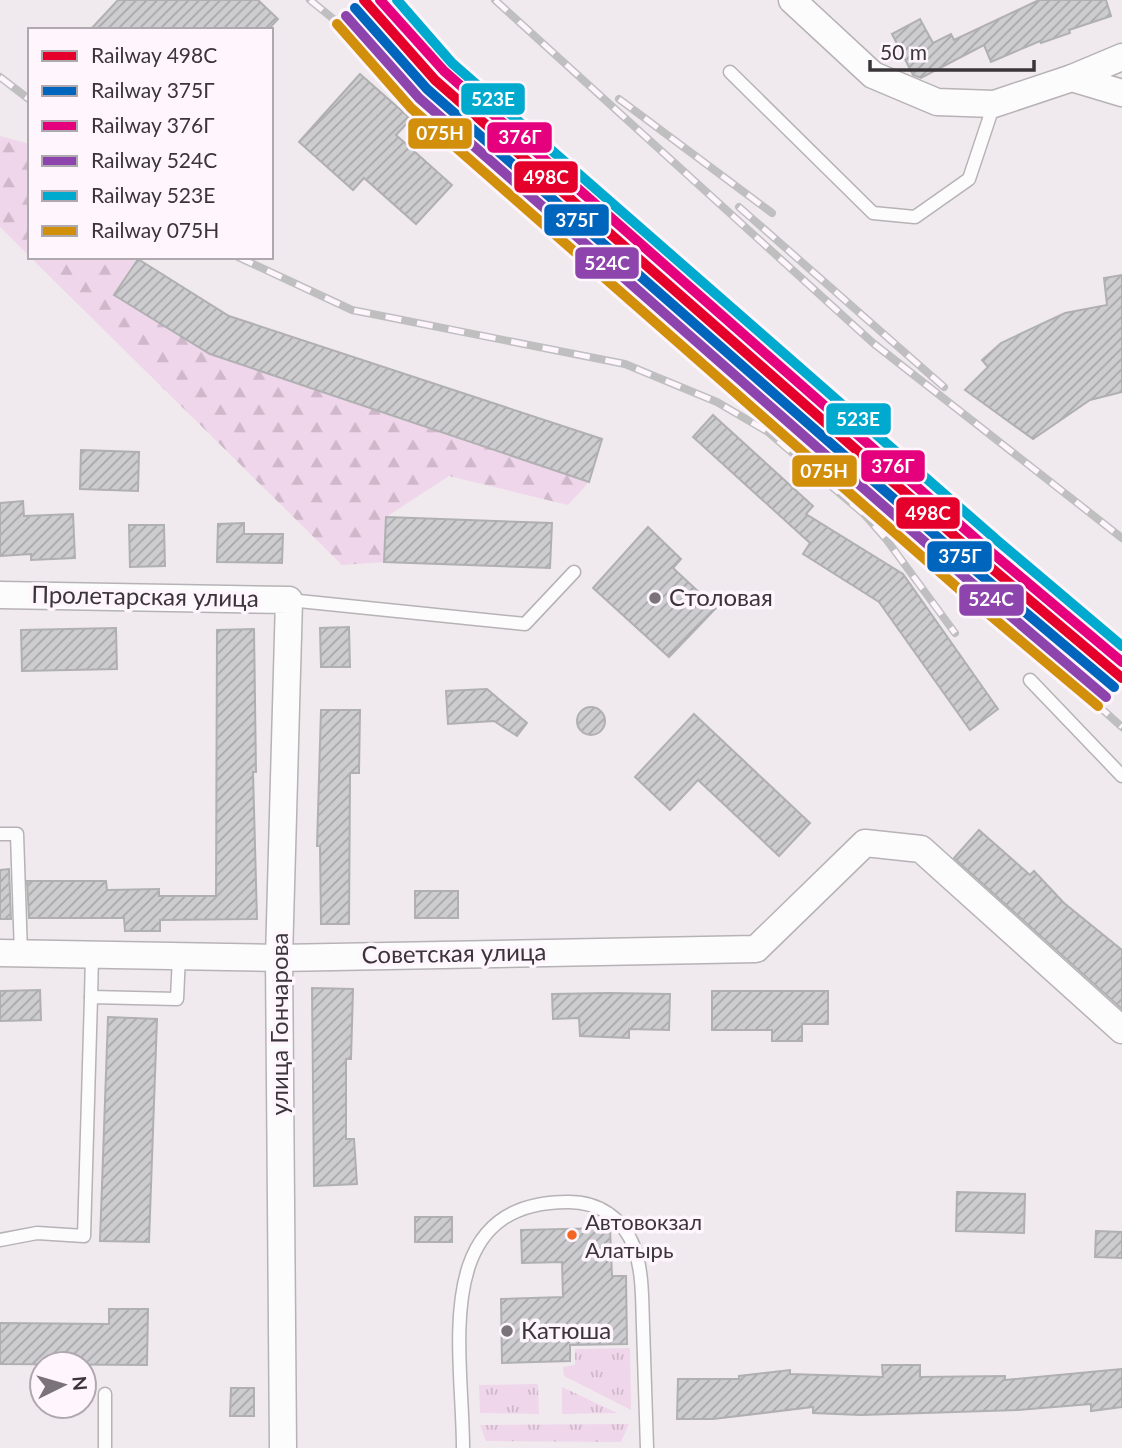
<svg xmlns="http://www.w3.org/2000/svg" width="1122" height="1448" font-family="Lato,sans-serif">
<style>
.grass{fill:url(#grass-tufts)}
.forest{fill:url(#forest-firs)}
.building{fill:url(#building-hatch);stroke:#b0b0b2;stroke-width:2}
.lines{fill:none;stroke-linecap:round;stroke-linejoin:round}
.service-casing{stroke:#b6b2b5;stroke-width:15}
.minor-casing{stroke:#b6b2b5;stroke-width:29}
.service{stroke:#fdfcfd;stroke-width:12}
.minor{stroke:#fdfcfd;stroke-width:26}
.rail-casing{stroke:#c0bfc0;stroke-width:8}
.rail{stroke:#fff5fd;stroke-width:5;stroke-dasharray:16;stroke-linecap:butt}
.rail-1-casing{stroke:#fff5fd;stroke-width:16}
.rail-2-casing{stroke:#fff5fd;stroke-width:16}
.rail-3-casing{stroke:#fff5fd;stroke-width:16}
.rail-4-casing{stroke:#fff5fd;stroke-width:16}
.rail-5-casing{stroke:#fff5fd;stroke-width:16}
.rail-6-casing{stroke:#fff5fd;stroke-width:16}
.rail-1{stroke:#e4002b;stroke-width:10}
.rail-2{stroke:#0065bd;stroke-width:10}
.rail-3{stroke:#e5007d;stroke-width:10}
.rail-4{stroke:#8e44ad;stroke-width:10}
.rail-5{stroke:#00a9ce;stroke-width:10}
.rail-6{stroke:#d18f0b;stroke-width:10}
.poi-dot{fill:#7a7479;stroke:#fff5fd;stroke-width:2.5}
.bus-dot{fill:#f26522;stroke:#fff5fd;stroke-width:2.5}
.labels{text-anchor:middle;stroke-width:7;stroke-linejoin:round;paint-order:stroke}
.bus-label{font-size:22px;fill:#3a3539;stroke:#fff5fd;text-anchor:start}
.street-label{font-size:24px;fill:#3a3539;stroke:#fff5fd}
.poi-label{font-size:24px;fill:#3a3539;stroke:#fff5fd;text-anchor:start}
.line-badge{stroke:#fff5fd;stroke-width:2.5}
.badge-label{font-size:19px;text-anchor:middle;font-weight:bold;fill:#fff}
</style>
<defs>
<pattern id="grass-tufts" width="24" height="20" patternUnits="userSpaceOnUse" patternTransform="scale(1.75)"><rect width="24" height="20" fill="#efd6ea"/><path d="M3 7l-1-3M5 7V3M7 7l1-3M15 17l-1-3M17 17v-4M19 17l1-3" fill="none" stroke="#ceb8c9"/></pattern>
<pattern id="forest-firs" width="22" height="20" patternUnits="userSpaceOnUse" patternTransform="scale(1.75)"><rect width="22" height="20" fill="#efd6ea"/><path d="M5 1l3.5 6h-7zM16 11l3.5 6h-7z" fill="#ceb8c9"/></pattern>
<pattern id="building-hatch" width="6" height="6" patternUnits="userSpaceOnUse" patternTransform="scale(1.75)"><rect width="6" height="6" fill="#cdcdd0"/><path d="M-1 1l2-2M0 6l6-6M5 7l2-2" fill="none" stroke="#a7a7aa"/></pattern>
</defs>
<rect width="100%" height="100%" fill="#f0eaef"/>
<g class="grass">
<path d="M630,1348L631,1410L564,1376L563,1367L575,1365V1349Z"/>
<path d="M538,1384L539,1414L480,1413L479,1385Z"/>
<path d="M562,1387L617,1413L562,1414Z"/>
<path d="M629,1424L621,1442L486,1441L480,1425Z"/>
</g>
<g class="forest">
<path d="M0,136L30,144V257L0,227Z"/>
<path d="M30,257H137L115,295L210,354L589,482L568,505L449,476L386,517L384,562L342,565Z"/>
</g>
<g class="building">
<path d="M118,0H258L278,19L268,30H90Z"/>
<path d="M1039,0H1106L1111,16L1069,30L1070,33L1041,43L1040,41L991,62L984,45L921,78L913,75L892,34L920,19L933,43L951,34L954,40Z"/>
<path d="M360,74L411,119L396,135L452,185L416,224L364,178L353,190L299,142Z"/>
<path d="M138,259L229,316L602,439L589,482L210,354L114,295Z"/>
<path d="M1122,275V392L1090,400L1033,439L965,390L988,367L982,360L1001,343L1065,313L1107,305L1104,278Z"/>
<path d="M713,415L813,506L806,514L903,574L998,709L970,730L879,602L803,554L810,543L693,437Z"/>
<path d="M81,450L139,452L138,491L80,489Z"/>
<path d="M23,501L24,516L73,514L75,558L31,560V554L0,556V503Z"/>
<path d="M386,517L552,523L550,568L384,562Z"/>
<path d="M244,523V534H283L282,563L217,562L218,524Z"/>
<path d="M129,525H164L165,566L130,567Z"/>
<path d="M648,527L681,559L673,568L716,608L669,657L593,588Z"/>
<path d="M349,627L350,667H321L320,628Z"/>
<path d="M116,628L117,669L22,671L21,630Z"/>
<path d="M254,629L256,772H253L257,919L160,920V931H125L124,918H29L27,881H106L107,890L159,889V896H216L217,630Z"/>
<path d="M487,689L527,723L517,736L494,721L448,724L446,691Z"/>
<circle cx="591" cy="721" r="14"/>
<path d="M321,710H360L359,773H350L349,924H321L320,846H317Z"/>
<path d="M694,714L810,823L779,856L698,780L670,810L635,777Z"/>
<path d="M979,830L1030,875L1034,871L1064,903L1122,950V1009L954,858Z"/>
<path d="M9,869L11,919H0V870Z"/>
<rect x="415" y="891" width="43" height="27"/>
<path d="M312,988L353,989L351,1059H346V1139H354L357,1184L314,1186Z"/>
<path d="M40,990L41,1020L0,1021V991Z"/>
<path d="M712,991H828V1024H802V1041H772V1030H712Z"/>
<path d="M610,993L670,994L669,1030L629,1029V1038L580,1036L579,1018L553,1019L552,994Z"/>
<path d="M108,1017L157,1019L149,1242L100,1241Z"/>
<path d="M957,1192L1025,1194L1024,1233L956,1231Z"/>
<rect x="415" y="1217" width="37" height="25"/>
<path d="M610,1228L612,1276H626L627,1344L570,1345V1361L502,1363L501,1299L563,1297L562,1262L522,1263L521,1230Z"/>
<path d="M1096,1231L1122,1232V1258L1095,1257Z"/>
<path d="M109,1309H148L147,1365L0,1364V1323L109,1324Z"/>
<path d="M882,1365H920V1377L1005,1376V1380L1122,1369V1407L1091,1411V1404L1018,1410L861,1415L813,1413V1407L713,1419H677L678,1379H739V1376L790,1370V1374L883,1377Z"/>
<path d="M231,1388H254V1416H230Z"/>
</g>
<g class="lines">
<g class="service-casing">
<g id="service">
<path d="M730,72L873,213L915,217L969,179L994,104"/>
<path d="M289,600L525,624L574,572"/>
<path d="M1030,680L1122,776"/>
<path d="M0,834H17L21,954"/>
<path d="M91,997L92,955"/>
<path d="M0,1240L37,1233L84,1236L91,997L177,999L179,956"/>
<path d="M105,1394V1448"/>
<path d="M463,1448C463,1353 428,1201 569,1202C599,1202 623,1218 634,1247C643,1272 642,1300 643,1326C644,1367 646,1407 647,1448"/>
</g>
</g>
<g class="minor-casing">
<g id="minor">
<path d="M792,0L873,75L937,102L994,104L1072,78L1122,93"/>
<path d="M1072,78L1122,57"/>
<path d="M0,595L289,600L279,958L283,1448"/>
<path d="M0,953L279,958L756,949L865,843L921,849L1122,1030"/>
</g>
</g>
<use href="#service" class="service"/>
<use href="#minor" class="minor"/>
<g class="rail-casing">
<g id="rail">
<path d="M310,0L384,60L561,236L914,541L1122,727"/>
<path d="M495,0L873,343L1122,538"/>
<path d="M0,77L30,100"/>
<path d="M619,99L772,213"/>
<path d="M739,207L944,387"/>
<path d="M238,257L352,310L625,364L717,402L768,432L865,515L886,539L955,633"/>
<path d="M775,399L839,464"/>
</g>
</g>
<use href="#rail" class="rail"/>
<g class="rail-1-casing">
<path id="rail-1" d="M364,0L435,80L983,561L1122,678"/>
</g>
<g class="rail-2-casing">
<path id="rail-2" d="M355,8L427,89L975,570L1114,687"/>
</g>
<g class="rail-3-casing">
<path id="rail-3" d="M380,0L444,71L991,552L1122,662"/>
</g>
<g class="rail-4-casing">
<path id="rail-4" d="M346,16L419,98L967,579L1106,697"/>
</g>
<g class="rail-5-casing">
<path id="rail-5" d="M397,0L452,63L999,542L1122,646"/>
</g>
<g class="rail-6-casing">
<path id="rail-6" d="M337,24L411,108L959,589L1098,706"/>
</g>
<use href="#rail-1" class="rail-1"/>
<use href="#rail-2" class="rail-2"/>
<use href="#rail-3" class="rail-3"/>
<use href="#rail-4" class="rail-4"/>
<use href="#rail-5" class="rail-5"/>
<use href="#rail-6" class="rail-6"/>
</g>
<g class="poi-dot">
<circle cx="655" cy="598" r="7"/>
<circle cx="507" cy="1331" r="7"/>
</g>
<circle class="bus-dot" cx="572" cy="1235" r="6"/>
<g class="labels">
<g class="bus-label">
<text x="585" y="1230">Автовокзал<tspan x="585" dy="28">Алатырь</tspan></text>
</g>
<g class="street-label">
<text transform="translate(145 597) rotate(1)" y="8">Пролетарская улица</text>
<text transform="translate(454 954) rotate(-1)" y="8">Советская улица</text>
<text transform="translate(280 1024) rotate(-90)" y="8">улица Гончарова</text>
</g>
<g class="poi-label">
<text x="669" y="606">Столовая</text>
<text x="521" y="1339">Катюша</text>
</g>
</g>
<g class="line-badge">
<rect x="460" y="82" width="66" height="34" rx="7" fill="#00a9ce"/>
<rect x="407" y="117" width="66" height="33" rx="7" fill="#d18f0b"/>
<rect x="486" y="121" width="67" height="33" rx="7" fill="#e5007d"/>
<rect x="513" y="160" width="66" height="34" rx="7" fill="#e4002b"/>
<rect x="543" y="203" width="67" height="34" rx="7" fill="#0065bd"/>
<rect x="574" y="246" width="66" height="34" rx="7" fill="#8e44ad"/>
<rect x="825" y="402" width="67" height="34" rx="7" fill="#00a9ce"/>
<rect x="860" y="449" width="66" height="34" rx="7" fill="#e5007d"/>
<rect x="791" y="454" width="67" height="34" rx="7" fill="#d18f0b"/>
<rect x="895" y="496" width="66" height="34" rx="7" fill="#e4002b"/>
<rect x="926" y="540" width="67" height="33" rx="7" fill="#0065bd"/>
<rect x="958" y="583" width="67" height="34" rx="7" fill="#8e44ad"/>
</g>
<g class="badge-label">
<text x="493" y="106">523Е</text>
<text x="440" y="140">075Н</text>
<text x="520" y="144">376Г</text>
<text x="546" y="184">498С</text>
<text x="577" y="227">375Г</text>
<text x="607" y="270">524С</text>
<text x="858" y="426">523Е</text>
<text x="893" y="473">376Г</text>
<text x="824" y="478">075Н</text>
<text x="928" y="520">498С</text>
<text x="960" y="563">375Г</text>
<text x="991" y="606">524С</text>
</g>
<rect x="28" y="28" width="245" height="231" fill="#fff5fd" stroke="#b0a8af" stroke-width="2"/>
<rect x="42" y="51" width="35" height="10" fill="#e4002b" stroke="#b0a8af" stroke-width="2"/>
<text x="91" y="63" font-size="21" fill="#3a3539">Railway 498С</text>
<rect x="42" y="86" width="35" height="10" fill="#0065bd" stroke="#b0a8af" stroke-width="2"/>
<text x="91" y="98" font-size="21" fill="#3a3539">Railway 375Г</text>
<rect x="42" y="121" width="35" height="10" fill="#e5007d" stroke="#b0a8af" stroke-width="2"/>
<text x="91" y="133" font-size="21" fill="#3a3539">Railway 376Г</text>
<rect x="42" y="156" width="35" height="10" fill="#8e44ad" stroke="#b0a8af" stroke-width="2"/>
<text x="91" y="168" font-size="21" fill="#3a3539">Railway 524С</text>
<rect x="42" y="191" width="35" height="10" fill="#00a9ce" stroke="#b0a8af" stroke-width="2"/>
<text x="91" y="203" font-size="21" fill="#3a3539">Railway 523Е</text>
<rect x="42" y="226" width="35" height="10" fill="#d18f0b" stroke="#b0a8af" stroke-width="2"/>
<text x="91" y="238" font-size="21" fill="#3a3539">Railway 075Н</text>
<g transform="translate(63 1385) rotate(85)"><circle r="33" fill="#fff5fd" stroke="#b0a8af" stroke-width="2"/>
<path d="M0-5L12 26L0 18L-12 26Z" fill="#7a7479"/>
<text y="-10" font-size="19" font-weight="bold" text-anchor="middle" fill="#3a3539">N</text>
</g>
<path d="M870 60v10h164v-10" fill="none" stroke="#3a3539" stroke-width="3.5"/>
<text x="880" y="60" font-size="21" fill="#3a3539" stroke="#fff5fd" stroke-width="5" paint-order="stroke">50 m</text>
</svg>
